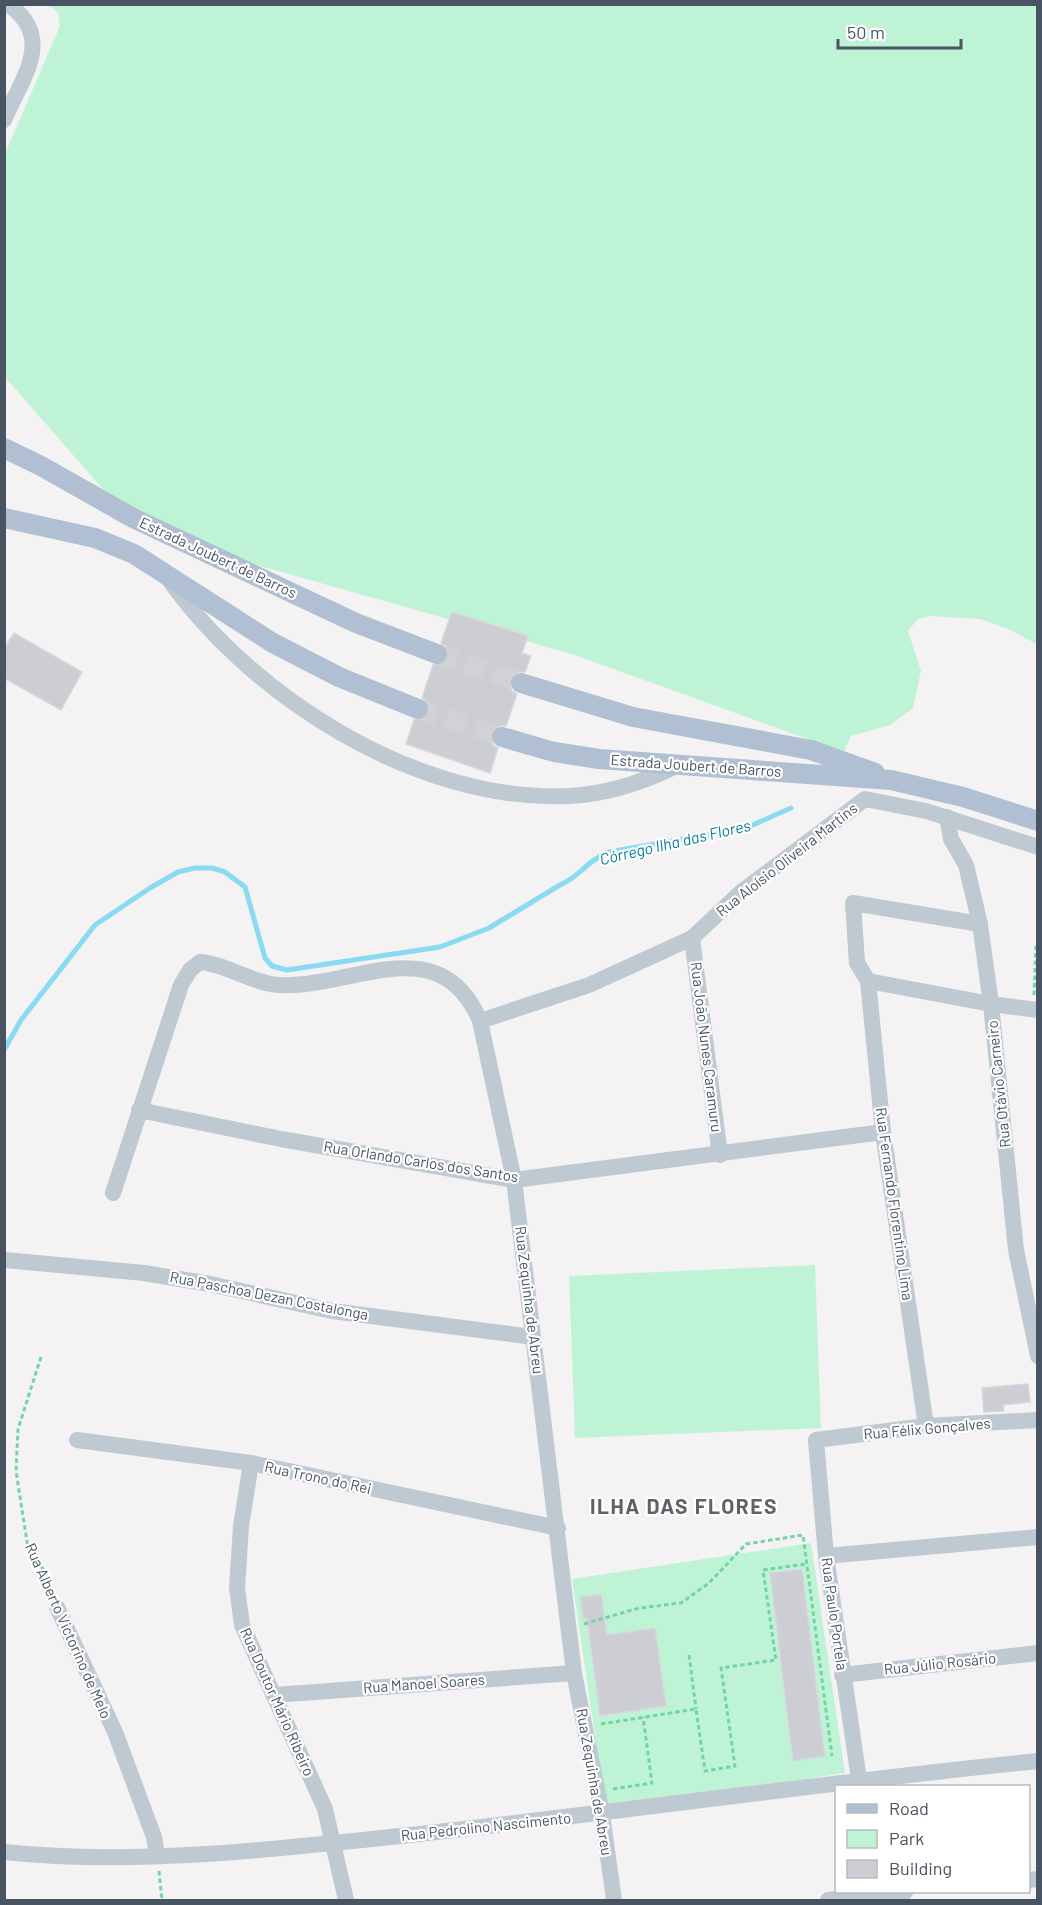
<svg xmlns="http://www.w3.org/2000/svg" width="1042" height="1905" font-family="Barlow,sans-serif">
<style>
.green{fill:#bff3d5}
.lines{fill:none;stroke-linecap:round;stroke-linejoin:round}
.stream{stroke:#89daf3;stroke-width:5}
.building{fill:#ccced4;stroke:#d6d8de;stroke-width:1.5}
.major-tunnel{stroke:#d2d2d5;stroke-width:20;stroke-dasharray:20 10;stroke-linecap:butt}
.path{stroke:#73d5a7;stroke-width:3;stroke-dasharray:4.5 3;stroke-linecap:butt}
.minor{stroke:#bfc9d2;stroke-width:16}
.major{stroke:#b0c0d2;stroke-width:20}
.labels{text-anchor:middle;stroke-width:4.5;stroke-linejoin:round;paint-order:stroke}
.street-label{font-size:15px;fill:#485461;stroke:#fff}
.water-label{font-size:16px;font-style:italic;fill:#037ca2;stroke:#fff}
.district-label{font-size:21px;font-weight:bold;letter-spacing:1.5px;fill:#5e6268;stroke:#fff}
</style>
<rect width="100%" height="100%" fill="#f4f2f2"/>
<g class="green">
<path d="M49,5H1037V644L1008,629L980,619L931,616L918,619L908,631L921,671L913,708L890,725L851,736L844,752L572,654L246,562L122,511L5,377V154L60,26L58,13Z"/>
<path d="M815,1265L821,1428L575,1438L569,1276Z"/>
<path d="M811,1543L845,1773L606,1810L572,1579Z"/>
</g>
<g class="lines">
<path class="stream" d="M4,1050L21,1020L95,925L150,888L178,872L195,868H212L225,872L245,887L265,958L272,966L287,970L440,947L489,928L560,885C579,877 589,859 609,852L746,828L791,808"/>
</g>
<g class="building">
<path d="M452,612L528,636L522,653L531,656L525,672H518L509,680L512,691L517,694L506,726H499L490,734L493,745L498,748L490,773L406,744L414,720L425,719L429,713L428,702L422,698L433,665L444,664L448,658L447,647L441,643Z"/>
<path d="M14,633L82,672L61,710L4,678V649Z"/>
<path d="M1028,1384L1030,1402L1003,1405L1004,1411L984,1412L982,1388Z"/>
<path d="M802,1569L825,1756L793,1761L770,1573Z"/>
<path d="M601,1594L607,1635L655,1628L666,1706L600,1716L587,1618L583,1619L580,1597Z"/>
</g>
<g class="lines">
<g class="major-tunnel">
<path d="M437,654L521,683"/>
<path d="M418,709L502,737"/>
</g>
<g class="path">
<path d="M1034,995L1036,945"/>
<path d="M41,1357L18,1429L16,1471L28,1548L43,1569L52,1593"/>
<path d="M584,1624L639,1608L681,1603L709,1583L746,1544L803,1535L832,1756"/>
<path d="M689,1655L696,1709"/>
<path d="M601,1724L696,1709L705,1771L735,1766L721,1668L776,1660L763,1570L806,1564"/>
<path d="M613,1789L652,1783L643,1717"/>
<path d="M159,1871L162,1900"/>
</g>
<g class="minor">
<path d="M4,120C22,78 56,38 8,4"/>
<path d="M167,577C251,697 418,803 569,796C608,794 644,782 678,765"/>
<path d="M947,817L951,839L966,865L980,924L991,1004L1016,1250L1038,1356"/>
<path d="M692,938L720,1155"/>
<path d="M868,981L991,1004L1038,1010"/>
<path d="M480,1021L589,985L692,938L740,893L865,799L926,811L1038,847"/>
<path d="M139,1110L281,1139L514,1180L883,1132"/>
<path d="M113,1193L181,985L190,970L200,962C227,964 251,983 279,985C351,989 440,926 480,1021L514,1180L574,1673L602,1814L614,1900"/>
<path d="M5,1260L144,1273L210,1284L332,1311L533,1337"/>
<path d="M926,1426L883,1132L868,981L857,963L853,903L980,924"/>
<path d="M77,1440L251,1463L558,1528"/>
<path d="M251,1463L241,1526L237,1588L242,1625L325,1809L346,1900"/>
<path d="M826,1556L1038,1537"/>
<path d="M57,1607L115,1732L154,1837L157,1855"/>
<path d="M842,1675L1038,1653"/>
<path d="M274,1695L574,1673"/>
<path d="M860,1786L826,1556L816,1440L926,1426L1038,1420"/>
<path d="M4,1852C138,1866 277,1849 410,1835C620,1812 828,1782 1038,1761"/>
<path d="M1028,1880L1038,1879"/>
<path d="M828,1900L905,1892"/>
</g>
<g class="major">
<path d="M4,448L41,466L133,518L356,623L437,654"/>
<path d="M4,518L95,538L134,554L273,643L339,677L418,709"/>
<path d="M521,683L633,717L811,750L875,773"/>
<path d="M502,737L554,752L599,759L891,780L963,797L1038,821"/>
</g>
</g>
<g class="labels">
<g class="street-label">
<text transform="translate(218 558) rotate(25)" y="5">Estrada Joubert de Barros</text>
<text transform="translate(696 766) rotate(4)" y="5">Estrada Joubert de Barros</text>
<text transform="translate(787 860) rotate(-38)" y="5">Rua Aloísio Oliveira Martins</text>
<text transform="translate(706 1047) rotate(83)" y="5">Rua João Nunes Caramuru</text>
<text transform="translate(999 1084) rotate(-96)" y="5">Rua Otávio Carneiro</text>
<text transform="translate(421 1162) rotate(9)" y="5">Rua Orlando Carlos dos Santos</text>
<text transform="translate(894 1204) rotate(82)" y="5">Rua Fernando Florentino Lima</text>
<text transform="translate(269 1296) rotate(11)" y="5">Rua Paschoa Dezan Costalonga</text>
<text transform="translate(529 1300) rotate(83)" y="5">Rua Zequinha de Abreu</text>
<text transform="translate(927 1429) rotate(-5)" y="5">Rua Félix Gonçalves</text>
<text transform="translate(318 1478) rotate(12)" y="5">Rua Trono do Rei</text>
<text transform="translate(834 1614) rotate(82)" y="5">Rua Paulo Portela</text>
<text transform="translate(68 1631) rotate(66)" y="5">Rua Alberto Victorino de Melo</text>
<text transform="translate(940 1664) rotate(-6)" y="5">Rua Júlio Rosário</text>
<text transform="translate(424 1684) rotate(-4)" y="5">Rua Manoel Soares</text>
<text transform="translate(277 1702) rotate(66)" y="5">Rua Doutor Mário Ribeiro</text>
<text transform="translate(594 1782) rotate(80)" y="5">Rua Zequinha de Abreu</text>
<text transform="translate(486 1827) rotate(-6)" y="5">Rua Pedrolino Nascimento</text>
</g>
<g class="water-label">
<text transform="translate(675 842) rotate(-13)" y="6">Córrego Ilha das Flores</text>
</g>
<g class="district-label">
<text x="684" y="1514">ILHA DAS FLORES</text>
</g>
</g>
<rect width="1042" height="1905" fill="none" stroke="#485461" stroke-width="12"/>
<rect x="835" y="1785" width="195" height="108" fill="#ffffff" stroke="#b6bbc0" stroke-width="1.5"/>
<rect x="847" y="1804" width="30" height="9" fill="#b0c0d2" stroke="#b6bbc0" stroke-width="1.5"/>
<text x="889" y="1815" font-size="18" fill="#485461">Road</text>
<rect x="847" y="1830" width="30" height="18" fill="#bff3d5" stroke="#b6bbc0" stroke-width="1.5"/>
<text x="889" y="1845" font-size="18" fill="#485461">Park</text>
<rect x="847" y="1860" width="30" height="18" fill="#ccced4" stroke="#b6bbc0" stroke-width="1.5"/>
<text x="889" y="1875" font-size="18" fill="#485461">Building</text>
<path d="M838 39v9h123v-9" fill="none" stroke="#485461" stroke-width="3"/>
<text x="847" y="39" font-size="18" fill="#485461" stroke="#ffffff" stroke-width="4.5" paint-order="stroke">50 m</text>
</svg>
